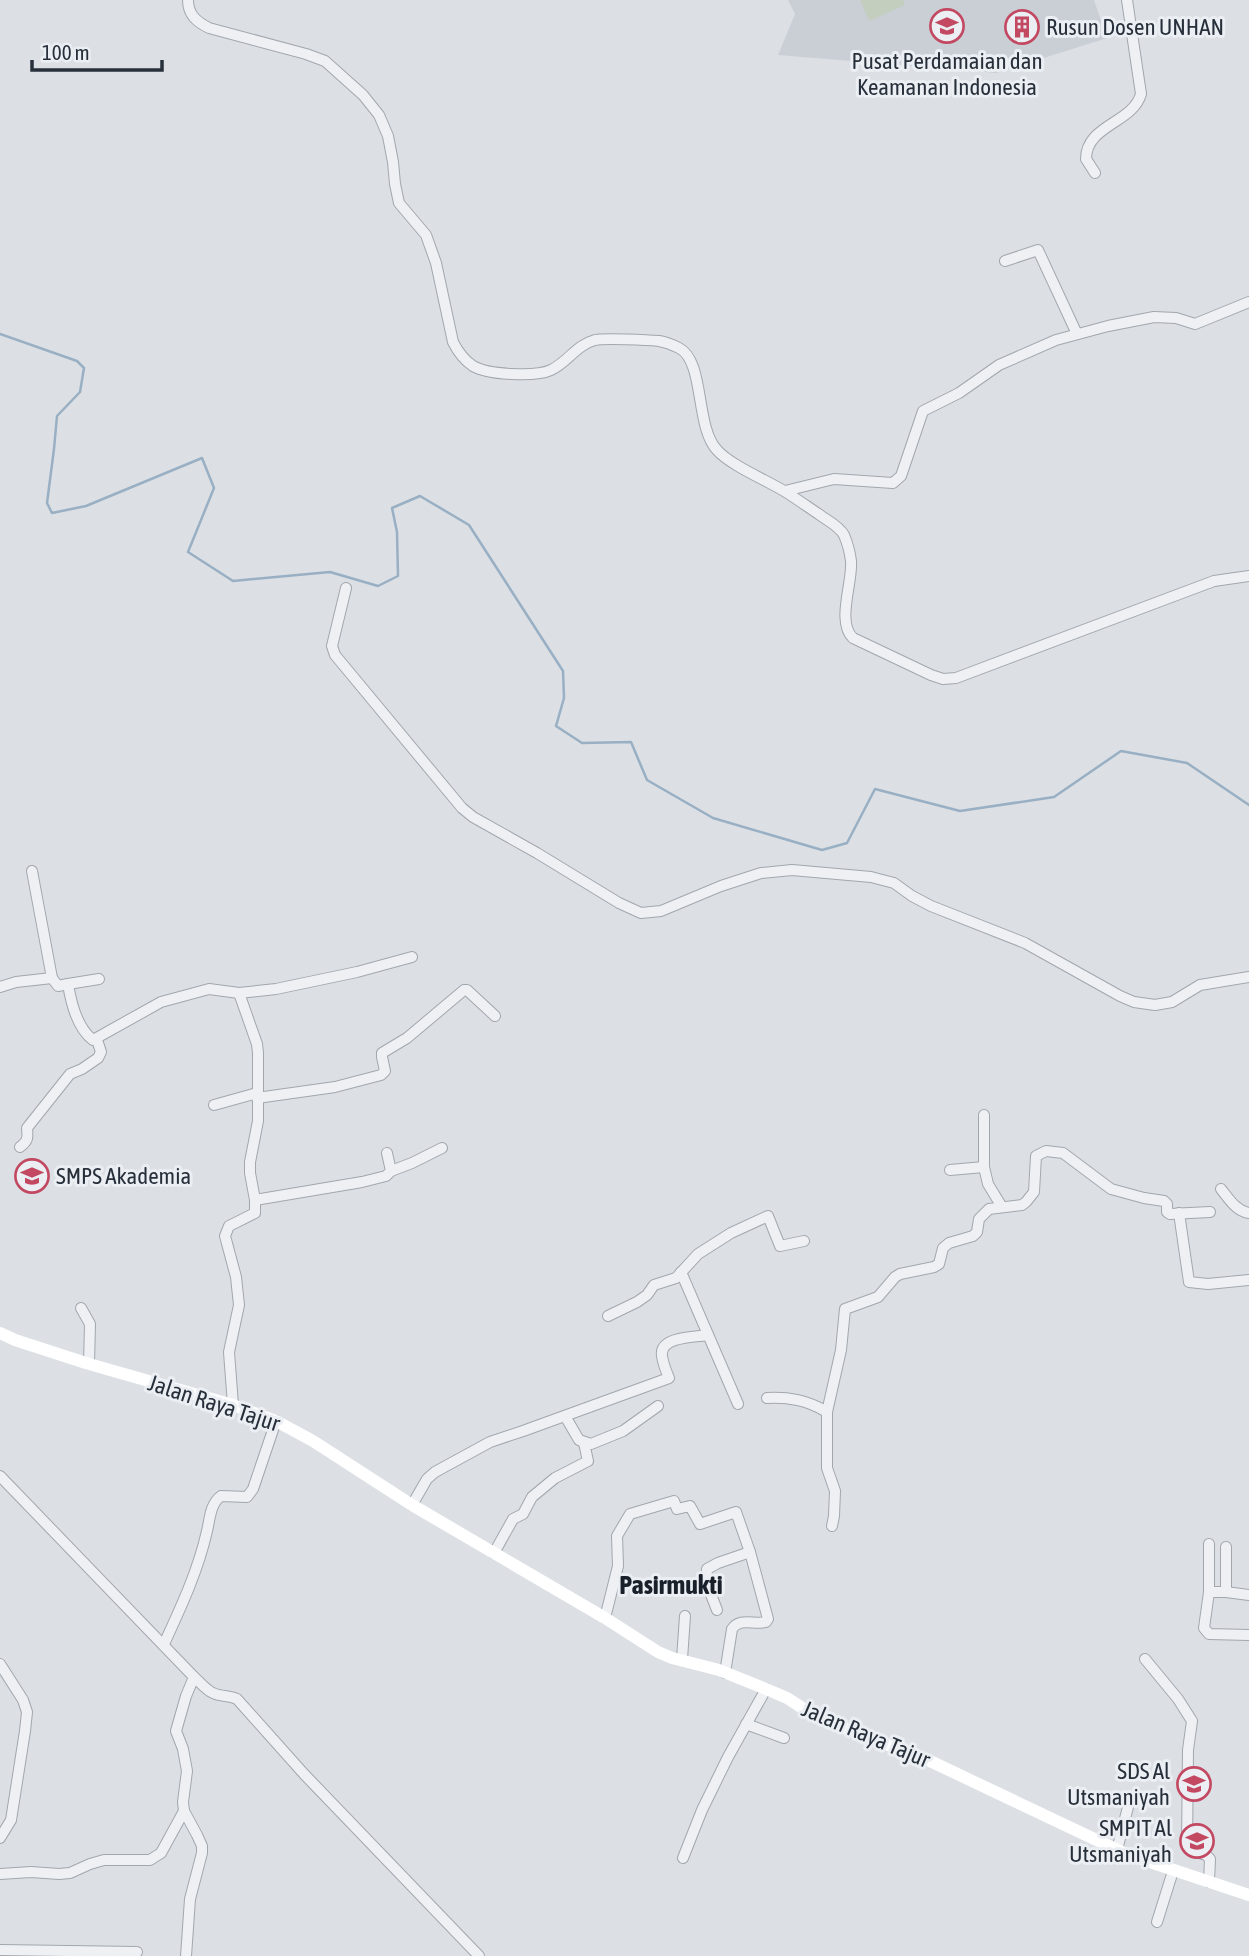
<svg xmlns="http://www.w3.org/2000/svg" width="1249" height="1956" font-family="'Asap Condensed',sans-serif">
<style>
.built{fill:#cacfd6}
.green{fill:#c3cebe}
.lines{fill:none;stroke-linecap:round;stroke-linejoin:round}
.stream{stroke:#99afc3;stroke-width:2.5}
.street-casing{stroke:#a2a7ae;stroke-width:12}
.street{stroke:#eef0f4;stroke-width:10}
.secondary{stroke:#fff;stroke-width:12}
.labels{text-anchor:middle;stroke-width:6;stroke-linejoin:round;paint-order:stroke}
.poi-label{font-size:23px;fill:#272f3a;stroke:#ebeff3;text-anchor:start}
.street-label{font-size:23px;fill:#272f3a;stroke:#ebeff3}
.quarter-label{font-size:26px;font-weight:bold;fill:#19202a;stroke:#ebeff3}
</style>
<rect width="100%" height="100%" fill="#dce0e5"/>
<path class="built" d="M788,0H1094L1107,38L996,73L778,55L795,14Z"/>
<path class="green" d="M860,0H903L905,5L869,21Z"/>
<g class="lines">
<path class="stream" d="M0,334L77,361L84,368L80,392L57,416L54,449L47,503L52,513L86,506L202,458L214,488L188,552L233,581L330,572L378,586L398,576L397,532L392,508L420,496L469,525L563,671L564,698L556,726L582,743L631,742L647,780L713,818L822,850L847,843L875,789L960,811L1054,797L1121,751L1187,763L1249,805"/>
<g class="street-casing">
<g id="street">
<path d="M188,0C188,15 197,22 209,28L306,54L325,61L363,95L379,115L388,136L393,162L395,184L399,203L426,235L436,263L453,342C458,352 464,360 473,366C488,375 536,377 551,370C568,362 576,345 595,340C604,338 648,340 659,341C665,342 673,345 679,348C705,361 695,427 717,450C730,465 766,480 784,491C797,499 808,507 820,515C828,521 839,526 844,535C847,542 850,553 851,561C853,582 836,622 853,638L931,675L943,679L956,678L1214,581L1249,576"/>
<path d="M1095,173L1086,159C1086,125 1133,123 1141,94L1127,0"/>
<path d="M1005,261L1038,250L1077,334"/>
<path d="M785,491L834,479L893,483L901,476L923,411L959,393L999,365L1056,340L1108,326L1154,317L1176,318L1195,324L1249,302"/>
<path d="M346,588L332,646L335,655L462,808L473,817L537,853L619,903L641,913L661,911L721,886L761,873L792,870L871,877L894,883L912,896L931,906L1025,943L1120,996L1134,1002L1155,1005L1172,1002L1200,985L1249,977"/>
<path d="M32,871L52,978L58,986L68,984C71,1003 77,1028 93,1040L161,1002L209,989L239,993L276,989L357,972L412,957"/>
<path d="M68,984L99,979"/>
<path d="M0,987L16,982L52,978"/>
<path d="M257,1098L335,1087L381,1075L385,1071L382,1057V1053L407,1038L464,990H467L495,1016"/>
<path d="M214,1105L257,1093"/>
<path d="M984,1115V1167L988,1184L1002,1207"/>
<path d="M20,1147C28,1141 28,1138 27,1128L70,1074L82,1069L98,1058L101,1052L97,1040"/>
<path d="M950,1170L984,1167"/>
<path d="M391,1171L412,1163L442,1148"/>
<path d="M1221,1189C1229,1199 1236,1211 1249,1213"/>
<path d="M255,1200L362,1182L386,1176L391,1171L387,1153"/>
<path d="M1179,1213L1189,1282L1208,1284L1249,1280"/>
<path d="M681,1272L738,1404"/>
<path d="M81,1308L90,1324L89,1364"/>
<path d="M608,1316L637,1302L647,1295L654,1285L676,1278L698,1254L731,1233L768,1216L780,1246L804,1241"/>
<path d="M767,1398C789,1397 807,1400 827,1412"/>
<path d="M233,1405L229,1352L239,1305L236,1277L225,1236L229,1226L255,1213V1200L250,1173V1162L258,1121V1053L257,1044L239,993"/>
<path d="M565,1416L579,1440L591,1444L623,1431L658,1406"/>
<path d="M0,1476L194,1677C200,1682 206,1690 213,1693C221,1697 229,1695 237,1699L304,1774L479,1956"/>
<path d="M412,1505L427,1479L435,1472L490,1442L523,1431L669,1378C666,1371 663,1363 662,1356C659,1336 696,1337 708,1335"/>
<path d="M832,1526L834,1516L835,1491L827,1468V1412L841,1350L845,1309L878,1297L895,1277L900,1274L934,1267L939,1264L943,1248L949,1243L973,1236L977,1232L979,1219L989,1209L1022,1205L1026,1202L1034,1192L1036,1156L1046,1151L1063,1153L1111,1189L1144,1198L1164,1201L1167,1204V1212L1170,1214L1210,1212"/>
<path d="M1209,1544V1592"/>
<path d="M494,1553L513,1519L523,1514L532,1497L555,1478L588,1461L584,1443"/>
<path d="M1226,1592V1547"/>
<path d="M1249,1595L1226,1592H1209L1204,1628L1209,1634L1249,1635"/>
<path d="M717,1610L706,1582L707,1569L718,1563L750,1552"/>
<path d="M605,1618L618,1566L617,1536L630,1514L674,1501L677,1509L690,1506L700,1524L736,1512L750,1552L768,1619L766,1622C754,1625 740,1617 732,1629L725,1673"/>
<path d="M164,1644C181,1607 198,1571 207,1531C210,1519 210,1504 221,1496L247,1497L253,1489L276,1421"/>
<path d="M682,1659L685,1616"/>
<path d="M1145,1659L1178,1699L1192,1721L1188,1750L1187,1846L1190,1850L1206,1855L1210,1859L1209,1882"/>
<path d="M0,1664L23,1700L27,1712L25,1731L11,1820L0,1838"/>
<path d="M746,1724L784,1738"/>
<path d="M1117,1850L1129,1803"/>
<path d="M683,1858L702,1810L728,1757L766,1689"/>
<path d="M0,1874L31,1872L59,1874L70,1873L90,1864L104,1860H150L161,1853L184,1811"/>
<path d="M1157,1922L1173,1871"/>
<path d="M0,1950L137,1952"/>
<path d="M186,1956L190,1899L202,1853V1846L197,1835L184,1811L183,1802L187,1771L183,1749L176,1731L186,1696L194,1677"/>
</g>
</g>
<use href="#street" class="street"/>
<path class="secondary" d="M0,1333L15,1340L89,1364L233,1405L276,1421L313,1441L412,1505L605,1618L658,1652L672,1658L719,1670L766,1689L787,1698L818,1718L930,1761L1126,1854L1249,1895"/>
</g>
<defs>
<g id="university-ring" transform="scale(1.75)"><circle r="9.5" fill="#ebeff3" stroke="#c24961" stroke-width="1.5"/><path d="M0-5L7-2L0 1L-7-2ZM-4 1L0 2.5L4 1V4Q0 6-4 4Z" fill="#c24961"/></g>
<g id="building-ring" transform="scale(1.75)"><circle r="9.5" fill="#ebeff3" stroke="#c24961" stroke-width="1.5"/><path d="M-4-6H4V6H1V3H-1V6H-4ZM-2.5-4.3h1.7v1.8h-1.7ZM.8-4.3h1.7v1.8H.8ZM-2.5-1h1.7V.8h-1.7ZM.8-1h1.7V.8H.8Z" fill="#c24961"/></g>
<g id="school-ring" transform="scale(1.75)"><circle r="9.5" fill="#ebeff3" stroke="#c24961" stroke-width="1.5"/><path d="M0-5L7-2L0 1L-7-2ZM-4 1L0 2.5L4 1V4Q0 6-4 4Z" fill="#c24961"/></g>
</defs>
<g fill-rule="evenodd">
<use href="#university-ring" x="947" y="26"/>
<use href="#building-ring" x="1022" y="27"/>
<use href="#school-ring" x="32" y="1176"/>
<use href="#school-ring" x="1194" y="1784"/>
<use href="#school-ring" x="1197" y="1841"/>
</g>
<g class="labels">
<g class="poi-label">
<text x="1046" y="35">Rusun Dosen UNHAN</text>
<text x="947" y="69" text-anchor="middle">Pusat Perdamaian dan<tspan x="947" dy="26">Keamanan Indonesia</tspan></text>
<text x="56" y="1184">SMPS Akademia</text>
<text x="1170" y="1779" text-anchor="end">SDS Al<tspan x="1170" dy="26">Utsmaniyah</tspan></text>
<text x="1172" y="1836" text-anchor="end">SMPIT Al<tspan x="1172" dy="26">Utsmaniyah</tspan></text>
</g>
<g class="street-label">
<text transform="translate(214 1403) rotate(18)" y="8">Jalan Raya Tajur</text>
<text transform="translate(866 1734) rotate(23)" y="8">Jalan Raya Tajur</text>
</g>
<g class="quarter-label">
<text x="671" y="1594">Pasirmukti</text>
</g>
</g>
<path d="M32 60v10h130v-10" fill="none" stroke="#272f3a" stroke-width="3.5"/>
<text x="42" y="60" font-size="21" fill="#272f3a" stroke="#ebeff3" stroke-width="5" paint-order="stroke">100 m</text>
</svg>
